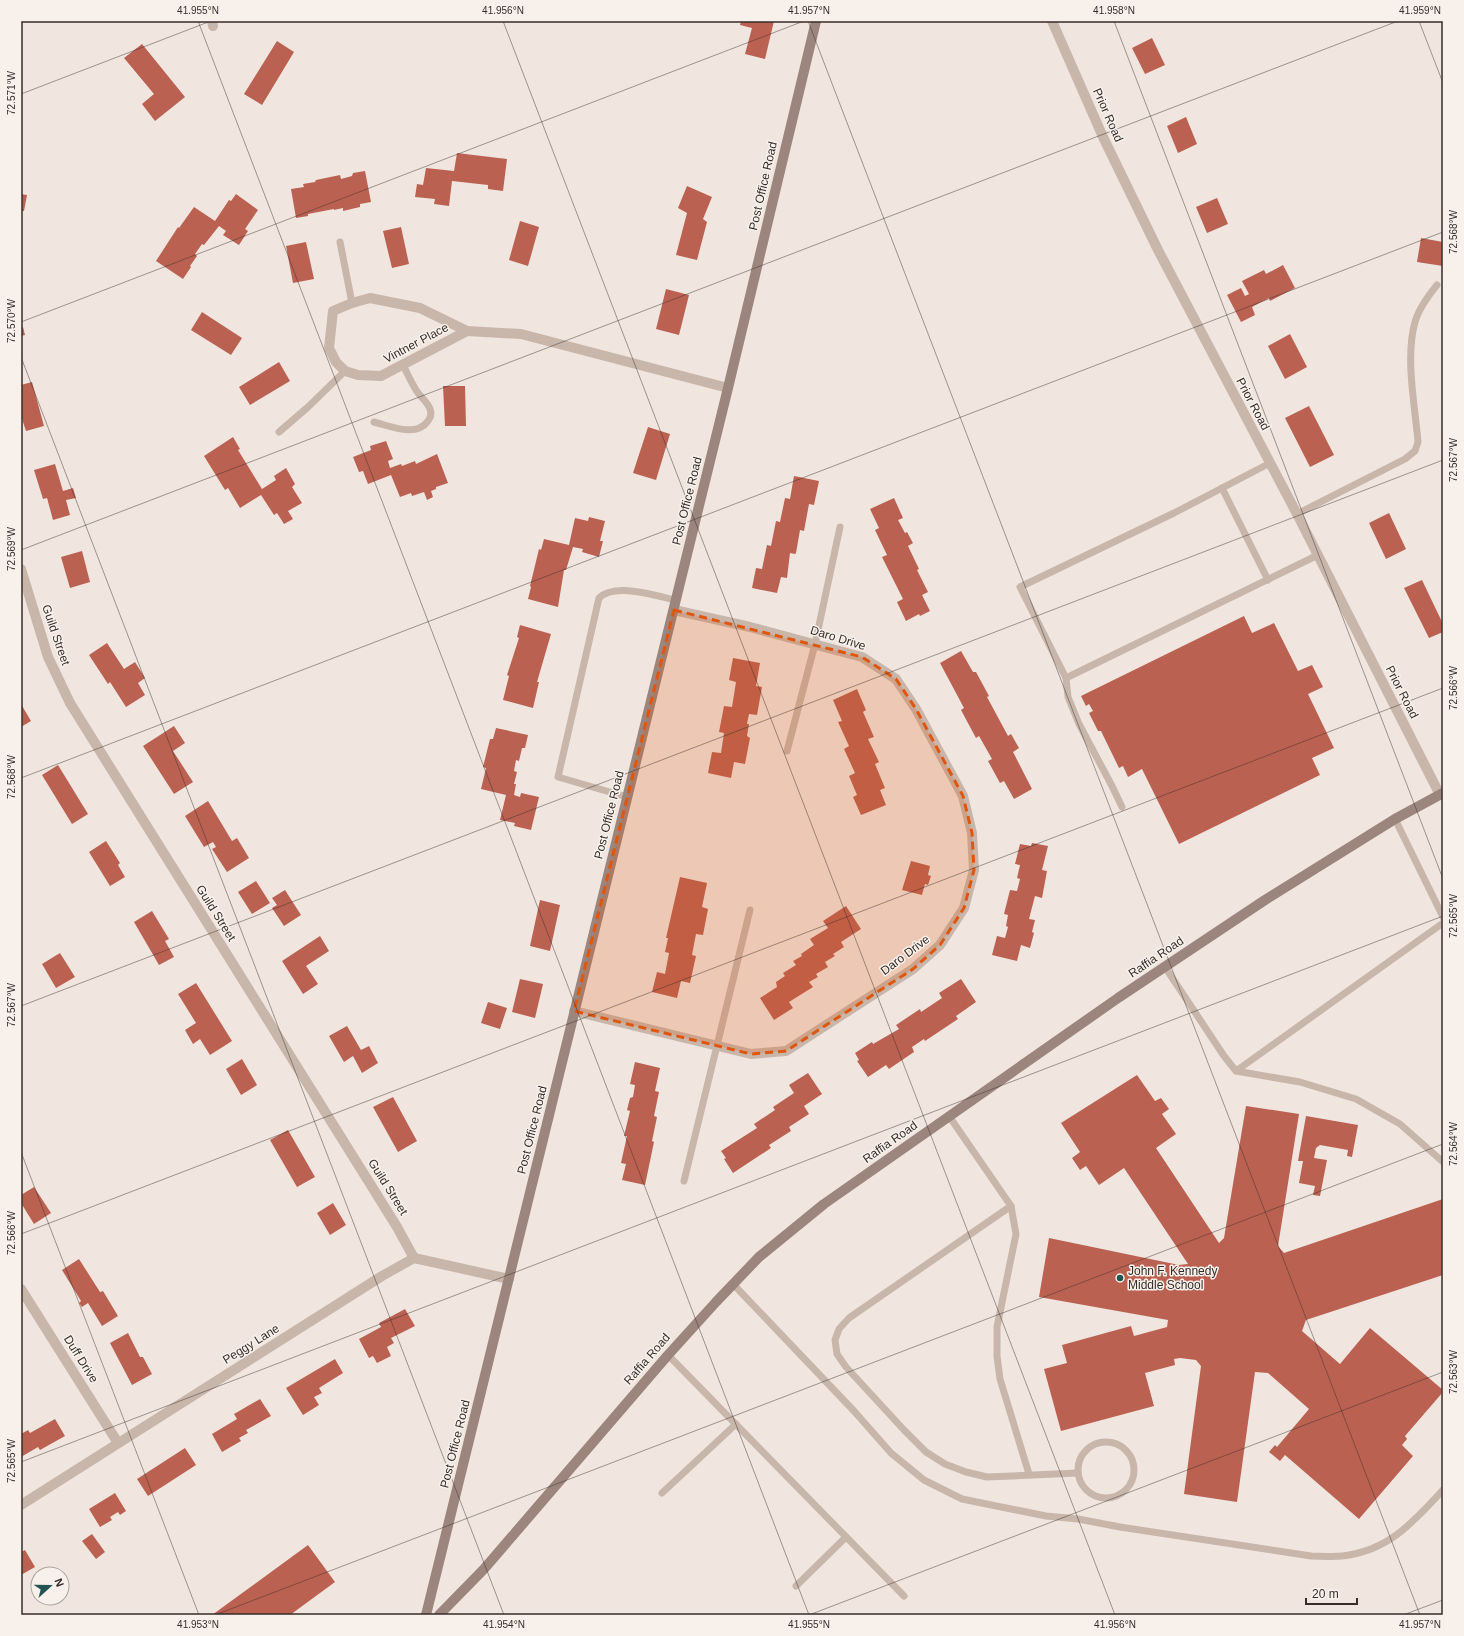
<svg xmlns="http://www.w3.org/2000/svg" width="1464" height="1636" font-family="Helvetica,sans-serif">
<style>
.building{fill:#bb6152}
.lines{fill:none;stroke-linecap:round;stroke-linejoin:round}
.lane{stroke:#c8b6ab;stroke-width:7}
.street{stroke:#c8b6ab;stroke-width:10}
.secondary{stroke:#9b857d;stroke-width:10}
.marked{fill:#df570e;fill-opacity:0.2;stroke:#df570e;stroke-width:3;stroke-dasharray:8 5;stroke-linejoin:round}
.ticks{fill:none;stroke:#362d2a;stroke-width:1;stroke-opacity:0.45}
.poi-dot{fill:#235453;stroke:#f8f1eb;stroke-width:1.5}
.labels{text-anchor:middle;stroke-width:3;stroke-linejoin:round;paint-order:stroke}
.street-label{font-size:12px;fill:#362d2a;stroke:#f8f1eb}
.poi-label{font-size:12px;fill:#362d2a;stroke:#f8f1eb;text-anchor:start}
.neatline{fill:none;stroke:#362d2a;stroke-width:1.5}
.ticks-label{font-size:10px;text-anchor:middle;fill:#362d2a}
</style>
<rect width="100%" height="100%" fill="#f0e6df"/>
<g class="building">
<path d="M741,21H774L765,59L745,54L752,28L740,25Z"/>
<path d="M1152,38L1165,65L1145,74L1132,48Z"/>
<path d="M277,41L294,52L262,105L244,94Z"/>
<path d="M142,44L185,97L155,121L142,104L154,94L124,58Z"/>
<path d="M1186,117L1197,144L1178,153L1167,126Z"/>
<path d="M457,153L507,159L503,191L488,189V185L452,181L449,206L434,204L435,199L415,197L417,184L423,185L426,168L454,171Z"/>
<path d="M365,171L371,202L360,204V207L343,211V208L334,210V209L308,214V216L296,218L291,189L304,187L303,184L315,182L316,180L340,175L341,179L352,176L353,173Z"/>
<path d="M687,186L712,197L703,219L707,222L697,260L676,255L687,213L678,208Z"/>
<path d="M21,194L27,195L24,211H21Z"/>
<path d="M236,194L258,210L245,229L248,231L239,245L223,235L226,231L219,226L204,245L202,244L195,254L197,256L190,266L191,267L183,279L156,261L178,227L179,228L194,207L215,221L229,200L231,201Z"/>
<path d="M1217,198L1228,224L1207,233L1196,207Z"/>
<path d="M520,221L539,227L528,266L509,260Z"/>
<path d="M401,227L409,264L392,268L383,231Z"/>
<path d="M1421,238L1443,242V266L1417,262Z"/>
<path d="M306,242L314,279L293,283L286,246Z"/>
<path d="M1283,265L1295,288L1270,301L1269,298L1252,307L1255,315L1241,322L1227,295L1241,288L1245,296L1249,294L1242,281L1264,270L1266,274Z"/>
<path d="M666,289L689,295L679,335L656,329Z"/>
<path d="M202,312L242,338L231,355L191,330Z"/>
<path d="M21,327H23L25,335L21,336Z"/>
<path d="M1290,334L1307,367L1285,379L1268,346Z"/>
<path d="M279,362L290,381L250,405L239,387Z"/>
<path d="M32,382L44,426L26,431L21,416V385Z"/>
<path d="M443,386H465L466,426H445Z"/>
<path d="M1309,406L1334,455L1310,467L1285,418Z"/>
<path d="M648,427L670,434L656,480L633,473Z"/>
<path d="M233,437L240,449L238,450L262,489L276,480L274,476L286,468L295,484L292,487L302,503L288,511L293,519L284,524L277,513L274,515L261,495L240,508L228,488L225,490L204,456Z"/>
<path d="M386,441L393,459L388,461L390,468L401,464L402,466L415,461L416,464L437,454L448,483L436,487V489L431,491L433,497L427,500L424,492L412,496L411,493L400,497L391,475L368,484L363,471L359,472L353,457L371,450L370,446Z"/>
<path d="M55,464L63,491L73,488L76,498L66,500L70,515L53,520L47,498L43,499L34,470Z"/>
<path d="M794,476L819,481L814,505L809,504L804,531L800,530L796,553L795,554L790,553L787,578L781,577L777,593L752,588L756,568L762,569L767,545L771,546L776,521L780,522L785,498L790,499Z"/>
<path d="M894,498L903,518L898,520L905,533L907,532L913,543L908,546L919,569L917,570L928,592L922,595L930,611L920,616L919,614L906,621L897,602L903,599L882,557L887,555L875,530L879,528L870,509Z"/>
<path d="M1389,513L1406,549L1386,559L1369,523Z"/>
<path d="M589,517L605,521L600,541H603L599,557L582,552L583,549L573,547L566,570H564L558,607L528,599L531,587L530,586L539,549L541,550L544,539L569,545L575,518L588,521Z"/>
<path d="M82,551L90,582L70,588L61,557Z"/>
<path d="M1422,580L1443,624V632L1429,638L1404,588Z"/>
<path d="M1244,616L1252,633L1274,623L1298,671L1312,665L1323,687L1308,694L1334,748L1312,758L1320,775L1179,844L1142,769L1128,777L1123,766L1119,768L1101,731H1098L1089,713L1093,711L1089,704L1086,706L1081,696Z"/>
<path d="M520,625L551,634L537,682H539L533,708L503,700L509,676L507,675L519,638L517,637Z"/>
<path d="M107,643L124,669L135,662L145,678L138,683L145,695L126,707L110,682L108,684L89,655Z"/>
<path d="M961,651L973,672H976L989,696L987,697L1008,736L1011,734L1019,748L1013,752L1032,789L1014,799L1004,781L1000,783L988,761L992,759L979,736L976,738L961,710L964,708L940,663Z"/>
<path d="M733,658L760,663L756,686L762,687L757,715L749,714L747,724H749L747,736L750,738L745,764L734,762L731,778L708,773L712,752L721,753L724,733L719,732L724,706L732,707L736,682L729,680Z"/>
<path d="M857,689L866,710L863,712L874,737L868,739L879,762L875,764L885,788L880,790L886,805L861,815L853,797L857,795L849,776L855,773L844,749L849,746L838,722L842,721L833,700Z"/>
<path d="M21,704L31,721L21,727Z"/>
<path d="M174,726L185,743L173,751L193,782L174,794L143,746Z"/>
<path d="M496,728L528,735L525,748H522L519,761L516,760L514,771L517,772L514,784H516L514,795L520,797L521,793L539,797L531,830L514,826L515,823L500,820L506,795L481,789L486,768L483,767L490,739H493Z"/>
<path d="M58,765L88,814L72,824L42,775Z"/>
<path d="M208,801L232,841L237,838L249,858L227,872L212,849L216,847L213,842L204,847L185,816Z"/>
<path d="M106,841L120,863L118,865L125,877L110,886L89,852Z"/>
<path d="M1032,843L1048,846L1042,870L1047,871L1042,898L1035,896L1029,919L1035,920L1032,932L1034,933L1030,948L1021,945L1017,961L992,955L997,936L1005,938L1008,927L1006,926L1008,915L1004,914L1010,890L1017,891L1020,879L1017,878L1020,865L1015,864L1020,844L1031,846Z"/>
<path d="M911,861L930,866L928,875L931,876L928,885L925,884L922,895L902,890Z"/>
<path d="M680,877L707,883L702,907L708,909L703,935L696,934L692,955L696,956L690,983L681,981L677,998L652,992L657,972L665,974L669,953L665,952L668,938H666Z"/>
<path d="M256,881L270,903L252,914L238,892Z"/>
<path d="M285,890L301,915L284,926L272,908L277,905L272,898Z"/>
<path d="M540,900L560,905L550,951L530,946Z"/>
<path d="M846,906L861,929L841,942L844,947L833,954L835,956L825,962L828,967L816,974L818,977L809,982L813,987L789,1002L793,1008L774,1020L760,998L777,987L776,982L785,976L783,973L796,965L793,961L802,956L801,954L814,945L810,939L828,928L823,921Z"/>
<path d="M152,911L169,939L165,941L174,957L159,965L134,922Z"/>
<path d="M320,936L329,951L306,966L318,984L303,994L282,961Z"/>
<path d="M60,953L75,977L56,988L42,964Z"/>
<path d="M520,979L543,984L535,1018L512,1012Z"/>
<path d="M961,979L976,1002L956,1016L958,1019L925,1041L924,1039L912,1047L914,1052L889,1069L886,1065L868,1077L857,1061L859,1060L855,1053L872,1042L873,1044L899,1029L896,1025L920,1009L921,1012L942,998L939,993Z"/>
<path d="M196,983L232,1041L210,1055L200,1039L193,1044L185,1030L196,1023L178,994Z"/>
<path d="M488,1002L507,1008L500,1029L481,1023Z"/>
<path d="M347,1026L361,1050L369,1046L378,1063L362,1073L353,1056L344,1062L329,1036Z"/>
<path d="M242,1059L257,1085L241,1095L226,1069Z"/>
<path d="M635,1062L660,1068L655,1091L659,1092L654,1116L657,1117L652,1141L654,1142L645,1185L622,1180L626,1164L621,1163L627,1136H624L630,1111L627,1110L630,1098L633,1097L635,1085L630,1084Z"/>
<path d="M808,1073L822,1094L804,1106L809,1114L789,1127L791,1131L769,1145L771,1148L733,1173L724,1159L726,1158L721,1151L757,1128L754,1124L775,1110L773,1107L794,1093L789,1085Z"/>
<path d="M1137,1075L1155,1101L1161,1098L1169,1109L1162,1114L1176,1134L1156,1148L1219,1243L1224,1238L1246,1106L1299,1114L1278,1246L1284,1253L1443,1199V1275L1306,1320L1302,1331L1340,1364L1370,1328L1443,1390V1392L1405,1436L1407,1439L1402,1445L1413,1456L1359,1519L1285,1455L1280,1461L1269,1452L1275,1445L1277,1447L1309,1409L1268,1373L1255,1372L1237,1502L1184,1494L1201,1366L1196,1360L1180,1358L1174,1359L1175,1365L1145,1373L1154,1406L1061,1431L1044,1369L1067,1363L1062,1345L1131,1326L1134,1336L1167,1327L1168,1320L1039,1297L1049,1238L1179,1265L1188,1264L1124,1168L1099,1185L1086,1166L1080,1170L1072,1158L1080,1152L1061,1123Z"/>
<path d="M393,1097L417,1141L398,1152L373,1107Z"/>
<path d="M1306,1116L1358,1125L1352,1157L1347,1156L1348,1150L1320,1145L1316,1148L1314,1158L1327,1160L1320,1196L1313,1195L1315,1186L1299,1183L1303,1161H1298Z"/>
<path d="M288,1130L315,1177L297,1187L270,1140Z"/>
<path d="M34,1187L51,1213L34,1224L21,1203V1195Z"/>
<path d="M333,1203L346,1225L330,1235L317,1213Z"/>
<path d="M79,1259L100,1292L103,1291L118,1316L102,1326L88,1303L82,1307L79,1303L81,1301L62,1270Z"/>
<path d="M405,1309L415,1326L391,1338L394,1343L387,1347L391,1356L377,1363L373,1356L369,1358L359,1339L381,1327L379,1323Z"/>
<path d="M128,1333L140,1357H143L152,1374L132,1385L110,1343Z"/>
<path d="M335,1359L343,1373L319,1388L322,1393L314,1397L319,1405L303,1415L286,1388Z"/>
<path d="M260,1399L271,1416L246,1430L248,1433L239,1438L241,1441L222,1452L212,1434L237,1419L234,1414Z"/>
<path d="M55,1419L65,1436L40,1450L38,1447L21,1457V1434L28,1430L30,1433Z"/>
<path d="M185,1448L196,1465L148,1496L137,1479Z"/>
<path d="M115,1493L126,1511L120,1515L118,1512L110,1517L112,1520L100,1527L89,1509Z"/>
<path d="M92,1534L105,1552L96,1559L82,1541Z"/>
<path d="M308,1545L335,1582L290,1615H212Z"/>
<path d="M25,1550L35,1567L21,1575V1552Z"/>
</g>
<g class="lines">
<g class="lane">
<path d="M340,242L352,303"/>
<path d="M374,422C390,426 416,438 428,421C431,417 432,414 430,409C427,401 420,397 416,390C411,382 407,373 403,365"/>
<path d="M279,432L308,407L345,371"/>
<path d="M1222,488L1268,580"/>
<path d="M1297,514L1405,459L1415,451L1418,442C1415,406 1405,357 1415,322C1419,308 1428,296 1437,285"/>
<path d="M1066,678L1318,555"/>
<path d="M787,751L815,644L840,527"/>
<path d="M627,797L558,777L599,598C615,582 656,596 676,600"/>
<path d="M1122,807L1112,786L1079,724L1068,697L1066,678L1020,587L1174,513L1270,463"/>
<path d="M1395,819L1443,917"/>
<path d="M1165,967L1224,1056L1236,1071L1300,1082L1356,1099L1400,1124L1443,1162"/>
<path d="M1236,1071L1443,923"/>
<path d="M949,1116L1011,1206L1016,1234L997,1327V1356L1000,1379L1029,1474"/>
<path d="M684,1181L750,910"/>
<path d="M1011,1206L849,1318L839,1329L835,1340L837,1354L846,1367L904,1430L926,1452L945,1464L966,1472L987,1477L1078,1473"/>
<path d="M733,1284L854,1411L891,1453L924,1480L962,1499L1046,1516L1078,1519L1120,1527L1311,1556C1321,1556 1332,1557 1342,1556C1389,1551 1413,1522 1443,1490"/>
<path d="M668,1355L904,1596"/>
<circle cx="1106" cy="1470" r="28"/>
<path d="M662,1493L736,1424"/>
<path d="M796,1586L846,1537"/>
</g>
<g class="street">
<path d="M212,21L213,26"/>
<path d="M1052,21L1103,137L1158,250L1297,514L1440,795"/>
<path d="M370,298L420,308L467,331L381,376L358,375L345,371L336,362L329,348L333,311L352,303Z"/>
<path d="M467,331L521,334L728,388"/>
<path d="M21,569L48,657L70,703L397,1227L414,1258"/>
<path d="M574,1011L751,1054L786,1051L913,969L940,945L964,908L974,870L972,833L963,796L916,709L896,679L862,657L750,627L674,610"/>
<path d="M21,1289L118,1443"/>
<path d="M21,1505L382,1276L414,1258L509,1279"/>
</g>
<g class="secondary">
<path d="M426,1615L728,388L816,21"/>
<path d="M439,1615L484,1569L668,1355L716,1302L759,1257L824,1204L1118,998L1265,900L1395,819L1443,793"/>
</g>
</g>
<path class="marked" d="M674,610L862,657L896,679L916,709L963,796L972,833L974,870L964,908L940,945L913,969L786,1051L751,1054L574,1011Z"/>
<path class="ticks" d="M198,21L809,1615M503,21L1115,1615M808,21L1420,1615M1114,21L1443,879M1419,21L1443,83M21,94L211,21M21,322L804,21M21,357L504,1615M21,550L1398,21M21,778L1443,232M21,1006L1443,460M21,1152L199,1615M21,1234L1443,688M21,1462L1443,916M215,1615L1443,1144M809,1615L1443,1372M1403,1615L1443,1600"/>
<circle class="poi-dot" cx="1120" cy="1278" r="4"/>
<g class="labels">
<g class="street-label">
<text transform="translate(1108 115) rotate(66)" y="4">Prior Road</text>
<text transform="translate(763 186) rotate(-77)" y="4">Post Office Road</text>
<text transform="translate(416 343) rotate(-28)" y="4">Vintner Place</text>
<text transform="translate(1253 404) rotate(62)" y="4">Prior Road</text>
<text transform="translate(687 501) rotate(-76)" y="4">Post Office Road</text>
<text transform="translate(56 635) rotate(71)" y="4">Guild Street</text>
<text transform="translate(838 638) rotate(17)" y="4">Daro Drive</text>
<text transform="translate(1402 692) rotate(63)" y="4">Prior Road</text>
<text transform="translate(609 815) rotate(-76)" y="4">Post Office Road</text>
<text transform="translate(216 913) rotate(58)" y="4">Guild Street</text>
<text transform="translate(905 955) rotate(-37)" y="4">Daro Drive</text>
<text transform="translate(1156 957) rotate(-34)" y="4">Raffia Road</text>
<text transform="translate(532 1130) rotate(-76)" y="4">Post Office Road</text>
<text transform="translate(890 1142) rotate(-35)" y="4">Raffia Road</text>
<text transform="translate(388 1187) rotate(58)" y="4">Guild Street</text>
<text transform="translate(251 1344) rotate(-32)" y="4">Peggy Lane</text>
<text transform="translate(81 1359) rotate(58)" y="4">Duff Drive</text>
<text transform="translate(647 1359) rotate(-49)" y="4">Raffia Road</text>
<text transform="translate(455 1444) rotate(-76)" y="4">Post Office Road</text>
</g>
<g class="poi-label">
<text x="1128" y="1275">John F. Kennedy<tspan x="1128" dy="14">Middle School</tspan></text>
</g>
</g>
<rect width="1464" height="1636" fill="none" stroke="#f8f1eb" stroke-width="44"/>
<g transform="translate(50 1586) rotate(69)"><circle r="19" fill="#f8f1eb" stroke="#aaa39e"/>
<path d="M0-3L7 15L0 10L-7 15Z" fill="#235453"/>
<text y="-6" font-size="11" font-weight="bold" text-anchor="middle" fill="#362d2a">N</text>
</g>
<path d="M1306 1598v6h51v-6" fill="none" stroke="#362d2a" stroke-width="2"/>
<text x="1312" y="1598" font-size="12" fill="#362d2a" stroke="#f8f1eb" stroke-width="3" paint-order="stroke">20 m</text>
<rect x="22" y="22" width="1420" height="1592" class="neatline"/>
<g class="ticks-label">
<text x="198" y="14">41.955°N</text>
<text x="503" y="14">41.956°N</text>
<text x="809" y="14">41.957°N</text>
<text x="1114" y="14">41.958°N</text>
<text x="1420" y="14">41.959°N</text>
<text transform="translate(11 93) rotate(-90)" y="4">72.571°W</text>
<text transform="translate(1453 232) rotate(-90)" y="4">72.568°W</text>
<text transform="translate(11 321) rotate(-90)" y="4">72.570°W</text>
<text transform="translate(1453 460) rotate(-90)" y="4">72.567°W</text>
<text transform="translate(11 549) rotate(-90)" y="4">72.569°W</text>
<text transform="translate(1453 688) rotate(-90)" y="4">72.566°W</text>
<text transform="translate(11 777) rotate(-90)" y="4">72.568°W</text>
<text transform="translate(1453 916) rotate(-90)" y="4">72.565°W</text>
<text transform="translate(11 1005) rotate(-90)" y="4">72.567°W</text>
<text transform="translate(1453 1144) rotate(-90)" y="4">72.564°W</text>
<text transform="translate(11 1233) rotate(-90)" y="4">72.566°W</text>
<text transform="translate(1453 1372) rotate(-90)" y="4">72.563°W</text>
<text transform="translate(11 1461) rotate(-90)" y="4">72.565°W</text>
<text x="198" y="1628">41.953°N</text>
<text x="504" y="1628">41.954°N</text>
<text x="809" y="1628">41.955°N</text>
<text x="1115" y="1628">41.956°N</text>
<text x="1420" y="1628">41.957°N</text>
</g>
</svg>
